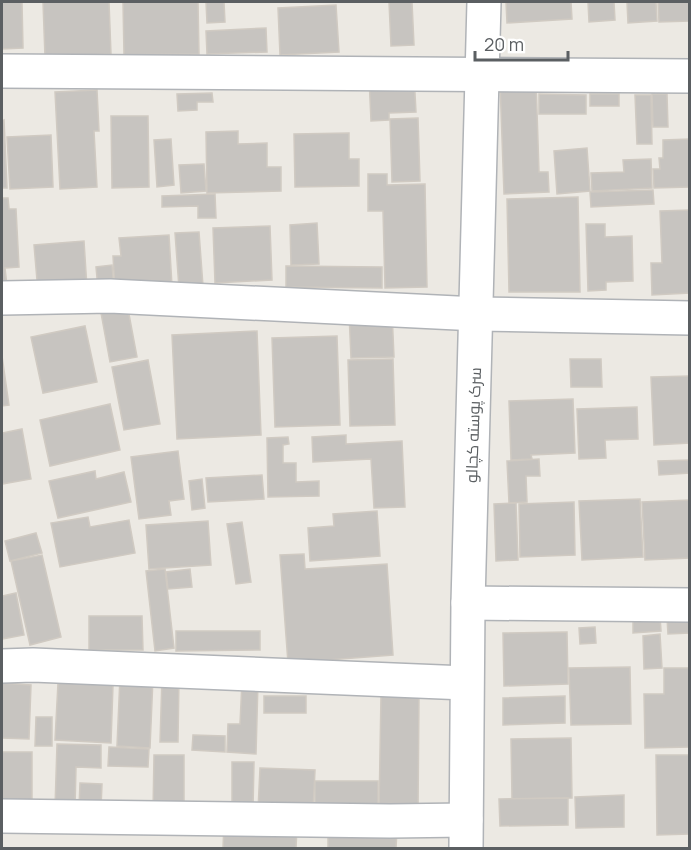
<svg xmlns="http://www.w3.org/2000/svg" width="691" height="850" font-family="Manrope,Cairo,sans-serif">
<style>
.building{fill:#c7c4c0;stroke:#d0cac2;stroke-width:1.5}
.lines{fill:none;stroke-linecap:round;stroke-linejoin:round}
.minor-casing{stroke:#b0b3b7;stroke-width:36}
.minor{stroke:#fff;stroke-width:33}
.labels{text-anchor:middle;stroke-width:5;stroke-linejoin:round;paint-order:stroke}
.street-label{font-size:16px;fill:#5b5f62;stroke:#fff}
</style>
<rect width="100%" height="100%" fill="#ece9e3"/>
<g class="building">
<path d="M2,2H22L23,48L2,49Z"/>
<path d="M43,2H109L111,54L45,57Z"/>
<path d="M123,2H198L199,54L124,55Z"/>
<path d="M206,2H224L225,22L207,23Z"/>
<path d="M389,2H412L414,45L391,46Z"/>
<path d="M506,2H571L572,19L507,23Z"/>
<path d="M588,2H614L615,20L589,22Z"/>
<path d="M627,2H656L657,21L628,23Z"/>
<path d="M658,2H690V21L659,22Z"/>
<path d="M336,5L339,52L280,55L278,8Z"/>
<path d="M266,28L267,52L207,54L206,31Z"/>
<path d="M414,75L416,112L389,113V120L371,121L369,77Z"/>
<path d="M536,81L539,172H548L549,192L504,194L500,82Z"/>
<path d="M97,90L99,131H94L97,187L60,189L55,92Z"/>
<path d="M212,93L213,102H197V110L178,111L177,94Z"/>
<path d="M539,94L586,95V114H539Z"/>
<rect x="590" y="94" width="29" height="12"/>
<path d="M652,94H667L668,127H653Z"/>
<path d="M635,95H651L652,144H637Z"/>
<path d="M111,116H148L149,187L112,188Z"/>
<path d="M418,118L420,181L392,182L390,119Z"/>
<path d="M4,120L7,188H2V121Z"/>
<path d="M238,131V144L267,143V167H281V191L207,193L206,132Z"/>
<path d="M349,133V159H359V186L295,187L294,134Z"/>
<path d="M51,135L53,187L10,189L7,137Z"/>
<path d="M171,139L174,185L157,187L154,140Z"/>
<path d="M690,139V187L654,188L653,169H660L659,158H663V140Z"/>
<path d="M587,148L590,191L557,194L554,151Z"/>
<path d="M651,159L652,188L592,191L591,173L624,172L623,160Z"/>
<path d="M204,164L206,191L181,193L179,165Z"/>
<path d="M368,174H387V185L425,184L427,287L385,288L383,211H368Z"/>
<path d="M653,190L654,204L591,207L590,192Z"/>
<path d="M215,194L216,218H198V206L162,207V196Z"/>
<path d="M578,197L580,292H509L507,199Z"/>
<path d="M2,198H8L9,209H16L19,267L5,268L7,286H2Z"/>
<path d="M690,210V293L652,295L651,263H662L660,211Z"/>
<path d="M317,223L319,264L291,265L290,225Z"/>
<path d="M586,224H605V237L632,236L633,281L606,282V290L588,291Z"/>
<path d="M270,226L272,280L215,283L213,228Z"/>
<path d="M199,232L203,286L179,288L175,233Z"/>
<path d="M169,235L172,286L115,290L113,256H121L119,238Z"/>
<path d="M84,241L87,288L38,292L34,245Z"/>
<path d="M112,265L114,288L98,289L96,267Z"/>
<path d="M286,266L382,267V288L286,287Z"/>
<path d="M128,309L137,357L110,362L101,313Z"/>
<path d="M392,312L394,357L351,358L349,313Z"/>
<path d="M85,326L97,382L43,393L31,337Z"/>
<path d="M257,331L261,435L177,439L172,335Z"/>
<path d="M337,336L340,425L275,427L272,338Z"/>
<path d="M2,356L9,405L2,406Z"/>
<path d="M393,359L395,425L350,426L348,360Z"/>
<path d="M570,359H601L602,387H571Z"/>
<path d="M148,360L160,424L124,430L112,367Z"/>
<path d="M690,376V443L654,445L651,377Z"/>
<path d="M573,399L575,453L531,455L532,459L511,460L509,401Z"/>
<path d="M110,404L120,450L50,466L40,420Z"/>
<path d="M637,407L638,439L605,440L606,458L579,459L577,409Z"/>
<path d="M22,429L31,479L2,484V433Z"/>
<path d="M346,435V444L402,441L405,507L374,508L371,459L313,462L312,437Z"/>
<path d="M288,437L289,444L283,445V463H296V482L319,481V496L268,497L267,438Z"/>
<path d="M178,451L184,499L169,501L171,515L139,519L131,457Z"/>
<path d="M539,459L540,476H526L527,502L509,503L507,461Z"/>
<path d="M690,460V473L659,475L658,461Z"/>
<path d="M95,471L96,479L124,472L131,502L58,518L49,481Z"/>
<path d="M262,475L264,499L208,502L206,478Z"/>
<path d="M202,479L205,508L192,510L189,481Z"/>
<path d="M640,499L643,557L582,560L579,501Z"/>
<path d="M690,500V558L645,560L642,502Z"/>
<path d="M574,502L575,555L520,557L519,504Z"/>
<path d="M516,503L518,560L496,561L494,504Z"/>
<path d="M377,511L380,556L310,561L308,528L334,526L333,514Z"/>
<path d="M88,517L90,527L129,520L135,553L60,567L51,523Z"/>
<path d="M208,521L211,565L149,569L146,525Z"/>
<path d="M242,522L251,582L236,584L227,524Z"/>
<path d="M36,533L42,553L10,561L5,541Z"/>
<path d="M304,554L305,569L387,564L393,655L288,663L280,555Z"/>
<path d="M42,555L61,637L30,645L11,561Z"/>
<path d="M165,569L174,648L155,651L146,571Z"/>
<path d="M190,569L192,587L168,589L166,572Z"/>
<path d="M16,593L24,635L2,639V596Z"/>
<path d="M690,613V633L668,634L667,618Z"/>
<path d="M89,616H142L143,650H89Z"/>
<path d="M660,616L661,631L633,633V618Z"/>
<path d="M595,627L596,643L580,644L579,628Z"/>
<path d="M176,631H260V650L176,651Z"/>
<path d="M567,632L568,684L504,686L503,633Z"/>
<path d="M660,634L662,668L644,669L643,636Z"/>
<path d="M630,667L631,724L571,725L569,668Z"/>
<path d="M664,668H690V747L645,748L644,694H664Z"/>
<path d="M120,677L153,678L150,748L117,746Z"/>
<path d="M162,677L179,678L178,742H160Z"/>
<path d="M242,681L258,682L256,754L227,752L228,724H240Z"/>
<path d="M2,683L31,685L29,739L2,738Z"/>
<path d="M58,683L113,685L111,743L55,740Z"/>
<path d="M381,695L419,696L418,812L379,811Z"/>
<rect x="264" y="696" width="42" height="17"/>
<path d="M565,696V723L503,725V698Z"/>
<path d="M36,717H52V746H35Z"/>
<path d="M193,735L225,736V752L192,750Z"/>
<path d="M571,738L572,798L512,799L511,739Z"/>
<path d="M57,744L101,745V768L76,767L75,808H55Z"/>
<path d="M109,747L149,749L148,767L108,766Z"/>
<rect x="2" y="752" width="30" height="56"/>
<path d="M154,755H184V812H153Z"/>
<path d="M656,755H690V834L657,835Z"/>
<path d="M232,762H254L253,809H232Z"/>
<path d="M260,768L315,770L313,812L258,810Z"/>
<rect x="315" y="781" width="63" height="32"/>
<path d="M80,783L102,784L101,808L79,807Z"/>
<path d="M624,795V827L576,828L575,797Z"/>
<path d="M568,798V825L500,826L499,799Z"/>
<path d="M224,824L297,827L296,848H223Z"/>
<path d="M328,827L397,830L396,848H328Z"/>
</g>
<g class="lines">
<g class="minor-casing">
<g id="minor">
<path d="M2,71L690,76"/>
<path d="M2,298L110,296L477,314L690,318"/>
<path d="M468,603L690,605"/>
<path d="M2,666L33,665L466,683"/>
<path d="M2,816L390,821L466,820"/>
<path d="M466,848L468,603L484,2"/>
</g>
</g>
<use href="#minor" class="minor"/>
</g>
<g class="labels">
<g class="street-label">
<text transform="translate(473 425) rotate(-88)" y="6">سرک پوسته کچالو</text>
</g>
</g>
<rect width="691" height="850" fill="none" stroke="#5b5f62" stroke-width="6"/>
<path d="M475 51v9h93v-9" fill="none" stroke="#5b5f62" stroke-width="3"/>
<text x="484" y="51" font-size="18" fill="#5b5f62" stroke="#ffffff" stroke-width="4.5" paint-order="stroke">20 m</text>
</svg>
